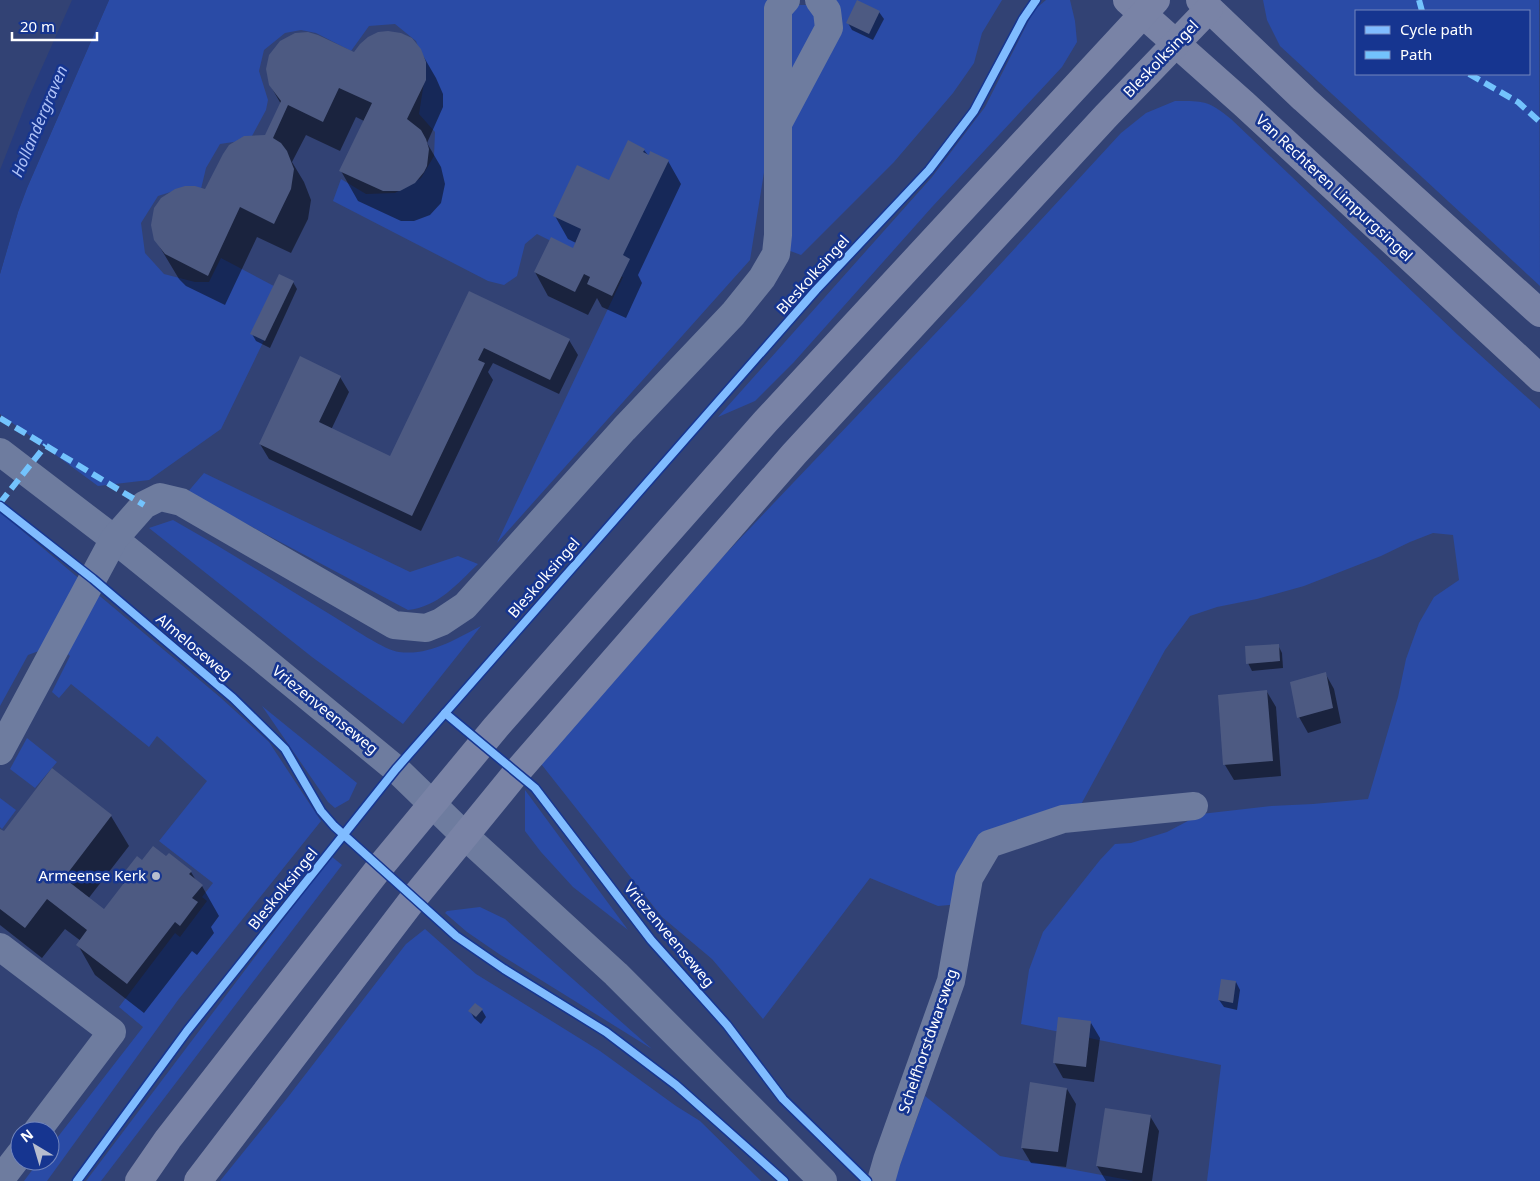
<svg xmlns="http://www.w3.org/2000/svg" width="1540" height="1181" font-family="'Noto Sans',sans-serif">
<style>
.green{fill:#2a4ba6;fill-rule:evenodd}
.water{fill:#263c7f}
.shadow{fill:#0007}
.building{fill:#4d5a82}
.lines{fill:none;stroke-linecap:round;stroke-linejoin:round}
.minor{stroke:#6e7c9f;stroke-width:28}
.major{stroke:#7983a6;stroke-width:28}
.quiet{stroke:#73c3fd;stroke-width:6;stroke-dasharray:12 6;stroke-linecap:butt}
.cycleway-casing{stroke:#163590;stroke-width:11}
.cycleway{stroke:#80bcff;stroke-width:8}
.poi-dot{fill:#b7bdce;stroke:#163590;stroke-width:2}
.labels{text-anchor:middle;stroke-width:5;stroke-linejoin:round;paint-order:stroke}
.street-label{font-size:15px;fill:#fff;stroke:#163590}
.poi-label{font-size:15px;fill:#fff;stroke:#163590;text-anchor:end}
.water-label{font-size:16px;font-style:italic;fill:#afc2f7;stroke:#163590}
</style>
<rect width="100%" height="100%" fill="#324274"/>
<g class="green">
<path d="M109,0H770L766,160L750,260L497,543L623,277L537,234L525,244L517,276L504,285L488,281L333,201L341,179L366,194L395,193L421,178L434,156L435,132L419,114L426,69L416,41L395,24L369,26L351,51L316,33L301,30L285,33L264,50L259,71L268,100L266,110L252,136L240,141L220,144L206,168L200,193L180,189L158,196L141,223L145,253L164,274L195,282H209L221,258L287,293L221,429L149,480L98,486L0,414V274L18,212L27,188Z"/>
<path d="M829,0H1002L982,33L974,63L953,93L894,162L801,255L785,249L786,142Z"/>
<path d="M1046,0H1070L1075,21L1077,42L1062,67L932,207L794,362L755,401L718,417L932,177L985,107L1034,10Z"/>
<path d="M1263,0H1539L1540,286L1280,46L1267,20ZM1356,11H1529V74H1356Z"/>
<path d="M795,5H808L818,22L789,91L786,17Z"/>
<path d="M1175,101C1203,101 1208,100 1231,119L1459,336L1540,409V1181H1207L1221,1065L1021,1024L1029,970L1043,932L1100,860L1115,844L1131,843L1167,832L1201,814L1271,806L1313,804L1368,799L1398,697L1406,659L1419,623L1434,597L1459,580L1453,535L1433,533L1410,542L1381,556L1304,586L1257,599L1217,607L1190,616L1165,650L1078,810L993,839L971,903L938,906L870,878L763,1019L712,959L662,917L534,755L971,296L1121,133L1146,113Z"/>
<path d="M204,473L410,572L458,556L478,564C457,584 438,607 408,610L196,497L186,494Z"/>
<path d="M0,512L221,698L269,742L321,821L178,1000L47,1181H24L39,1161H50V1147L143,1027L119,1007L175,933L180,937L207,901L202,897L213,883L159,841L207,781L157,736L149,747L71,684L59,698L52,692L70,656L52,639L47,648L28,655L0,706Z"/>
<path d="M173,520C228,551 282,585 336,618C349,626 386,651 399,652C429,656 456,639 481,626L403,724L312,657L149,528Z"/>
<path d="M262,706L357,783L349,800L335,808L328,802Z"/>
<path d="M27,738L57,762L35,788L10,769Z"/>
<path d="M525,790L628,930L573,887L541,852L525,831Z"/>
<path d="M0,798L16,810L2,829L0,827Z"/>
<path d="M331,856L342,865L101,1181H86Z"/>
<path d="M480,907L505,919L652,1049L499,954L467,932L445,913L447,911Z"/>
<path d="M425,929L476,974L600,1051L676,1106L700,1121L761,1181H220L288,1097L406,944Z"/>
<path d="M925,1096L1000,1156L1134,1181H894Z"/>
</g>
<path class="water" d="M72,0H109L27,188L18,212L0,274V170L27,101Z"/>
<g class="shadow">
<path d="M879,12L884,19L873,40L852,30L848,23Z"/>
<path d="M418,47L436,78L443,94V107L427,143L441,167L445,184L441,203L430,215L414,221H401L358,201L341,171L364,121L356,117L340,151L306,135L292,162L304,182L311,200L308,219L291,253L257,237L225,305L186,286L179,279L155,239L266,136L281,104L270,85L355,54Z"/>
<path d="M644,150L648,155L668,161L681,184L638,275L642,283L626,318L602,307L597,298L588,315L548,296L535,272L574,249L576,243L568,239L555,216L609,182Z"/>
<path d="M293,282L297,289L270,348L256,341L252,334Z"/>
<path d="M470,293L569,340L578,355L559,394L493,363L488,372L493,380L421,531L269,459L260,444L340,377L349,392L331,430L391,458Z"/>
<path d="M1278,645L1282,653L1283,668L1252,671L1248,663Z"/>
<path d="M1325,673L1334,689L1341,723L1308,733L1299,717Z"/>
<path d="M1267,692L1276,707L1281,776L1234,780L1225,765L1219,696Z"/>
<path d="M52,770L111,816L129,846L88,899L104,911L124,885L121,879L143,861L166,858L169,855L191,872L197,882L202,886L219,916L211,927L214,933L197,955L192,951L144,1013L95,975L78,945L81,941L65,929L42,958L0,925V830L4,833Z"/>
<path d="M1236,982L1240,990L1237,1010L1224,1007L1219,1000Z"/>
<path d="M482,1010L486,1017L481,1024L474,1018L470,1011Z"/>
<path d="M1091,1023L1100,1038L1094,1082L1063,1078L1054,1062Z"/>
<path d="M1067,1089L1076,1104L1066,1167L1031,1163L1022,1148Z"/>
<path d="M1150,1116L1159,1131L1152,1181H1106L1097,1166Z"/>
</g>
<g class="building">
<path d="M857,0L880,11L869,34L846,23Z"/>
<path d="M388,31L401,33L412,38L421,49L426,62V80L407,119L421,130L426,139L429,149L427,166L424,172L415,183L400,191H383L339,171L372,103L339,88L323,122L288,105L273,138L281,143L287,151L294,169L291,189L274,224L240,207L208,276L165,254L154,240L151,225L154,208L161,198L175,189L185,186H195L205,189L223,154L229,145L244,136L265,135L281,101L269,85L266,69L269,55L280,41L295,33L308,32L318,35L354,52L360,44L368,37L378,32Z"/>
<path d="M628,140L645,149L643,152L649,155L650,151L669,160L623,255L630,259L612,296L587,284L590,277L584,274L575,292L534,272L551,237L573,248L581,229L553,216L577,165L609,180Z"/>
<path d="M279,274L294,281L265,341L250,334Z"/>
<path d="M469,291L570,339L550,380L484,348L478,360L485,363L412,516L259,444L300,356L341,376L319,422L390,456Z"/>
<path d="M1279,644L1280,661L1246,664L1245,646Z"/>
<path d="M1326,672L1333,708L1297,718L1290,682Z"/>
<path d="M1267,690L1273,761L1223,765L1218,695Z"/>
<path d="M52,768L112,815L64,878L104,909L124,883L119,879L137,856L142,860L153,846L166,856L169,853L192,871L189,874L203,885L192,898L198,902L180,926L175,922L127,984L76,945L87,930L47,899L25,928L0,909V829L4,831Z"/>
<path d="M1221,979L1236,981L1233,1003L1218,1000Z"/>
<path d="M475,1003L483,1009L476,1017L468,1011Z"/>
<path d="M1058,1017L1091,1021L1086,1067L1053,1063Z"/>
<path d="M1030,1082L1067,1088L1058,1152L1021,1148Z"/>
<path d="M1105,1108L1151,1115L1142,1173L1096,1166Z"/>
</g>
<g class="lines">
<g class="minor">
<path d="M780,120L829,28L827,11L819,0"/>
<path d="M0,452L114,539L254,652L396,769L464,835L616,974L823,1181"/>
<path d="M0,751L114,539L144,505L160,497L181,502L394,625L426,628L441,622L465,606L624,429L733,314L762,278L776,254L778,235V9L786,0"/>
<path d="M0,947L112,1032L37,1131"/>
<path d="M0,1180L20,1154"/>
<path d="M881,1181L887,1160L951,981L969,878L989,844L1063,819L1194,806"/>
</g>
<g class="major">
<path d="M1127,0L1244,104L1540,378"/>
<path d="M1200,0L1304,99L1540,313"/>
<path d="M139,1181L168,1139L380,867L496,727L765,422L1156,0"/>
<path d="M198,1181L414,898L516,773L794,454L1106,116L1209,9"/>
</g>
<g class="quiet">
<path d="M1419,0L1422,11"/>
<path d="M1469,74L1518,102L1540,122"/>
<path d="M0,418L144,505"/>
<path d="M0,503L46,445"/>
</g>
<g class="cycleway-casing">
<g id="cycleway">
<path d="M0,506L93,579L233,698L285,749L321,811L334,826L456,936L504,969L606,1032L676,1085L784,1181"/>
<path d="M445,713L535,788L651,940L727,1025L783,1099L867,1181"/>
<path d="M77,1181L187,1031L396,769L816,290L929,170L974,111L1023,19L1036,0"/>
</g>
</g>
<use href="#cycleway" class="cycleway"/>
</g>
<circle class="poi-dot" cx="156" cy="876" r="5"/>
<g class="labels">
<g class="street-label">
<text transform="translate(1161 59) rotate(-46)" y="5">Bleskolksingel</text>
<text transform="translate(1334 188) rotate(43)" y="5">Van Rechteren Limpurgsingel</text>
<text transform="translate(813 275) rotate(-48)" y="5">Bleskolksingel</text>
<text transform="translate(544 578) rotate(-49)" y="5">Bleskolksingel</text>
<text transform="translate(194 647) rotate(40)" y="5">Almeloseweg</text>
<text transform="translate(325 710) rotate(39)" y="5">Vriezenveenseweg</text>
<text transform="translate(283 889) rotate(-51)" y="5">Bleskolksingel</text>
<text transform="translate(669 935) rotate(50)" y="5">Vriezenveenseweg</text>
<text transform="translate(928 1041) rotate(-71)" y="5">Schelfhorstdwarsweg</text>
</g>
<g class="poi-label">
<text x="146" y="881">Armeense Kerk</text>
</g>
<g class="water-label">
<text transform="translate(39 121) rotate(-67)" y="6">Hollandergraven</text>
</g>
</g>
<rect x="1355" y="10" width="175" height="65" fill="#163590" stroke="#7386bc"/>
<rect x="1365" y="26" width="25" height="8" fill="#80bcff" stroke="#7386bc"/>
<text x="1400" y="35" font-size="15" fill="#ffffff">Cycle path</text>
<rect x="1365" y="51" width="25" height="8" fill="#73c3fd" stroke="#7386bc"/>
<text x="1400" y="60" font-size="15" fill="#ffffff">Path</text>
<g transform="translate(35 1146) rotate(322)"><circle r="24" fill="#163590" stroke="#7386bc"/>
<path d="M0-4L9 19L0 12L-9 19Z" fill="#b7bdce"/>
<text y="-8" font-size="14" font-weight="bold" text-anchor="middle" fill="#ffffff">N</text>
</g>
<path d="M12 32v8h85v-8" fill="none" stroke="#ffffff" stroke-width="2.5"/>
<text x="20" y="32" font-size="15" fill="#ffffff" stroke="#163590" stroke-width="4" paint-order="stroke">20 m</text>
</svg>
